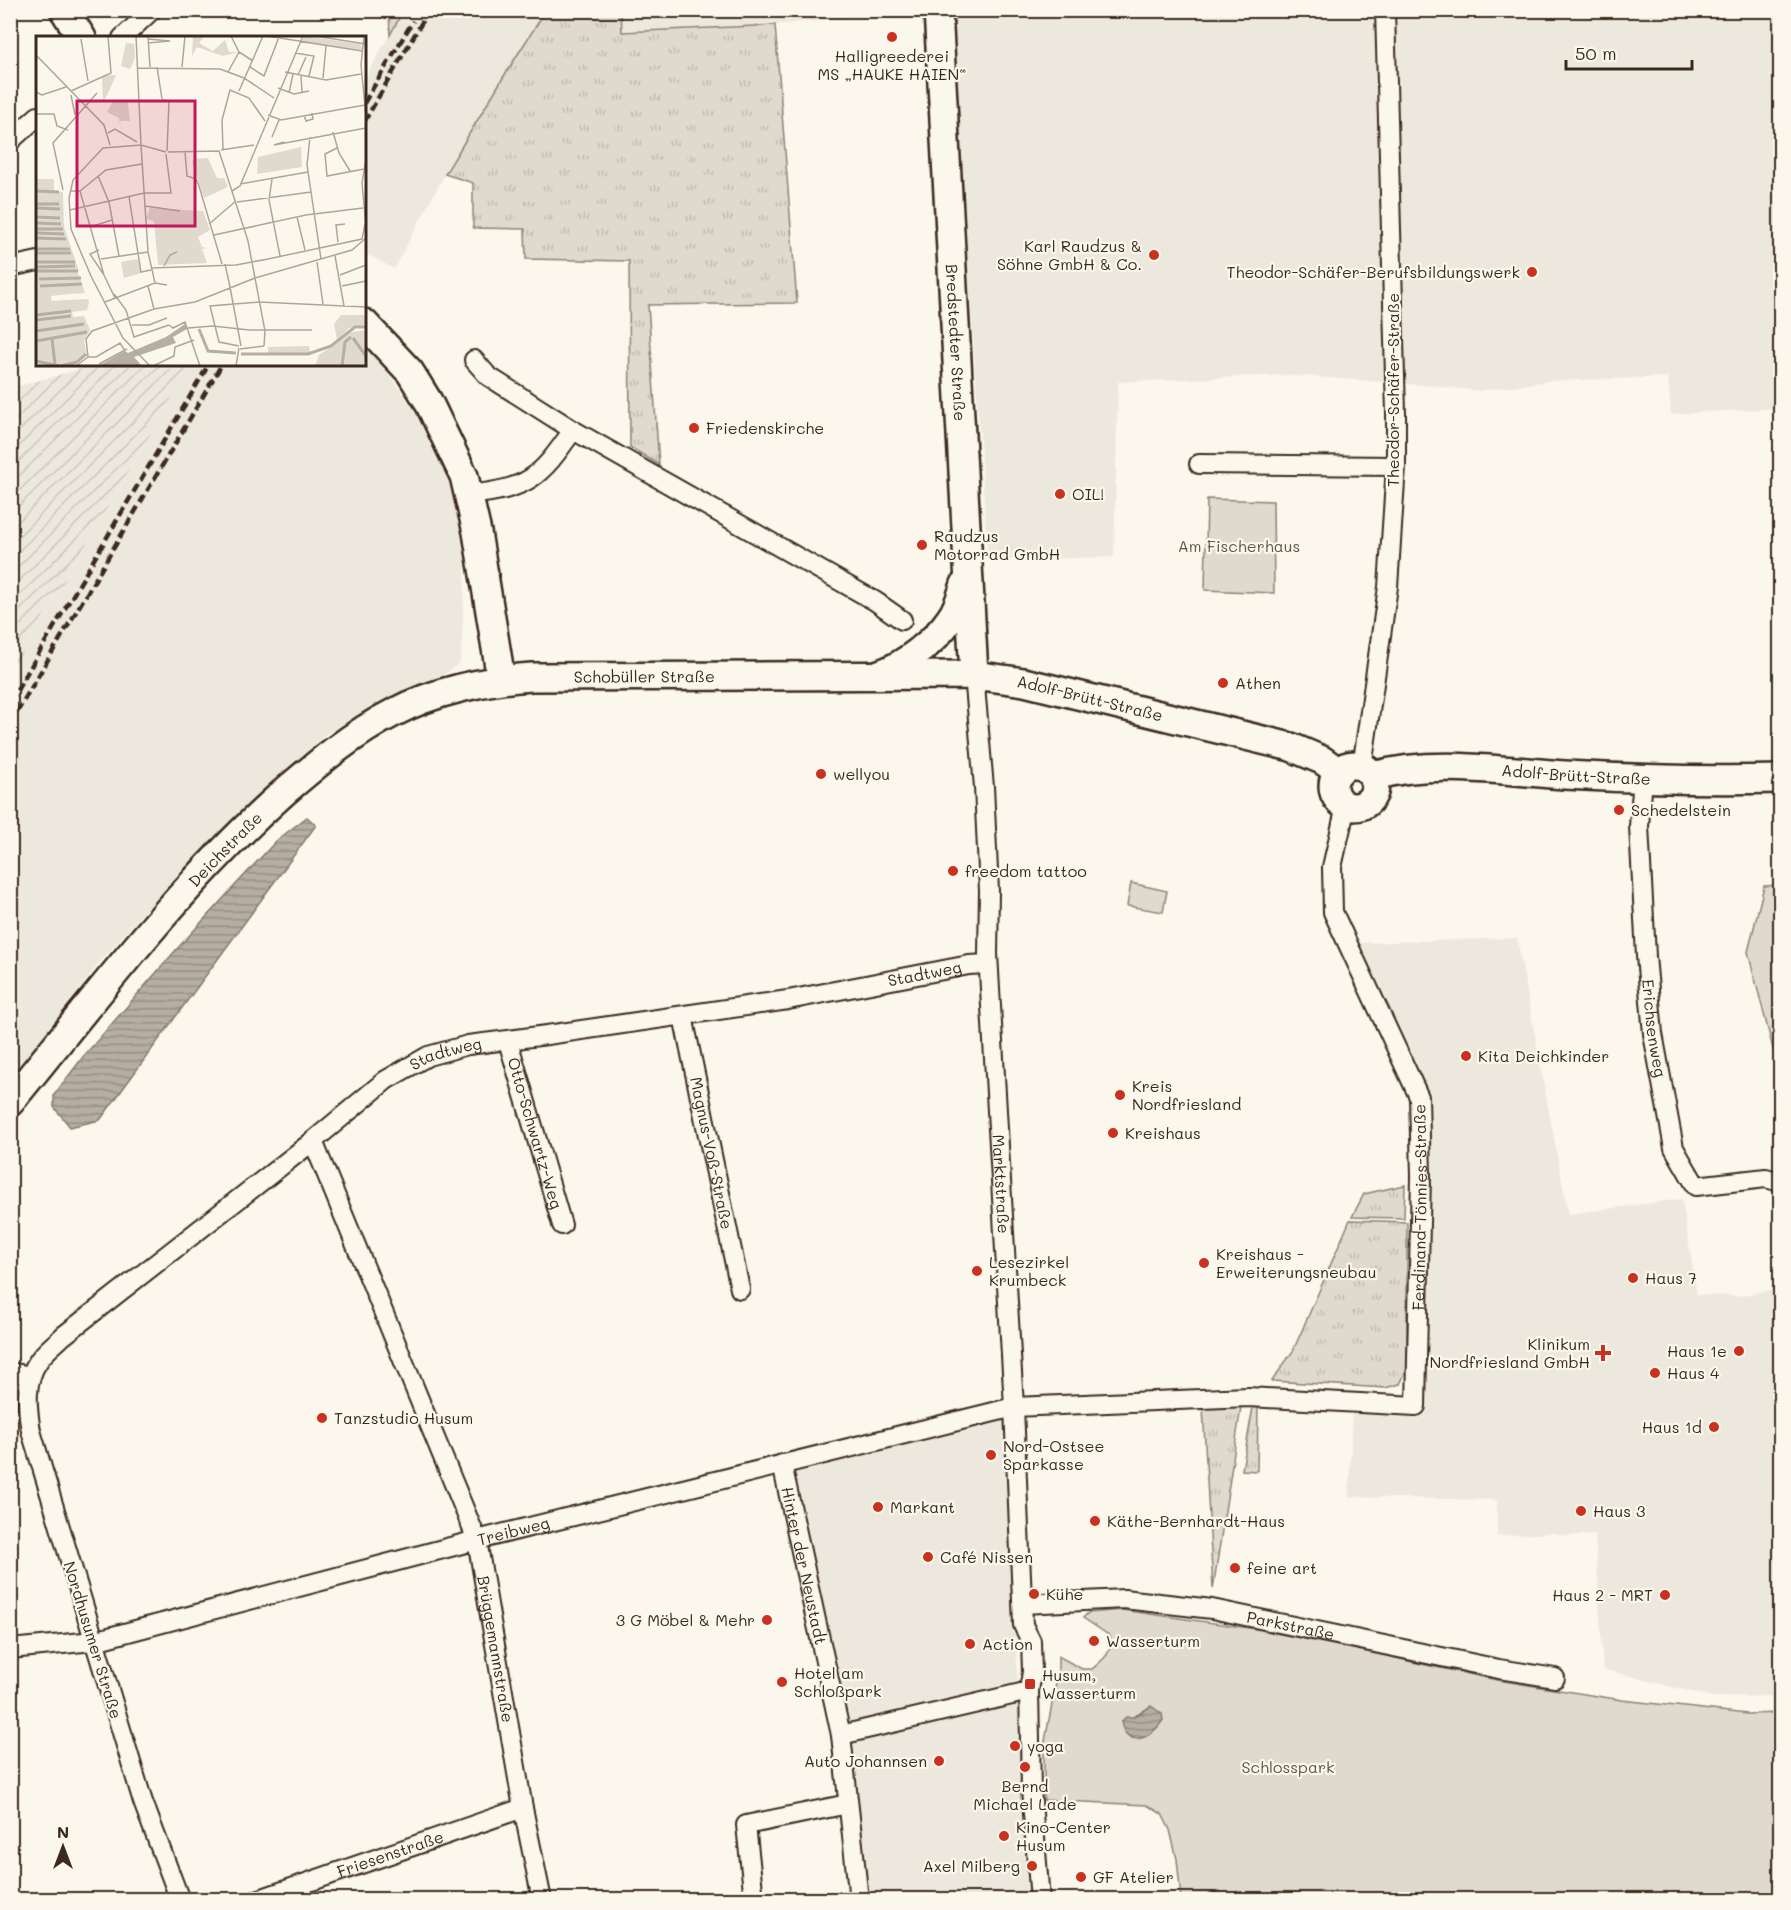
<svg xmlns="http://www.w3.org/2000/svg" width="1791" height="1910" font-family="Mali,sans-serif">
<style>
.built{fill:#ede8dd}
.industrial{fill:url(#industrial-furrows)}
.grass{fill:url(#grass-tufts);stroke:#8d8276;stroke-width:1.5}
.green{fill:#dfd9ce;stroke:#8d8276;stroke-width:1.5}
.water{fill:url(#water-rules);stroke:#85796d;stroke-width:1.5}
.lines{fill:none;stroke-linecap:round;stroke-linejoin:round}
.minor-casing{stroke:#3b2a1e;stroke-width:22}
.secondary-casing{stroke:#3b2a1e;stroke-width:32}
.minor{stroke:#fbf7ec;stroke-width:18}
.secondary{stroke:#fbf7ec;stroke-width:27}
.rail{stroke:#3b2a1e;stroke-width:4.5;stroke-dasharray:9 4.5;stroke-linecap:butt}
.poi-dot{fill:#c8321e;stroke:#fbf7ec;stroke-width:2}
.labels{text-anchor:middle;stroke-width:4.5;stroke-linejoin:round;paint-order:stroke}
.poi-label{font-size:16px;fill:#3b2a1e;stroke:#fbf7ec;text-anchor:start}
.street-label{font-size:16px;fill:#3b2a1e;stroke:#fbf7ec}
.park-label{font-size:16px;fill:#64564a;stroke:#fbf7ec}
.inset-river{fill:none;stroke:#b6aea2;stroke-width:3}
.inset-road{fill:none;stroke:#aea59a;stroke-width:1.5}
.view{fill:#c2185b;fill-opacity:0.15;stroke:#c2185b;stroke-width:3}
.inset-edge{fill:none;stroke:#3b2a1e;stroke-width:3}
</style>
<defs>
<pattern id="industrial-furrows" width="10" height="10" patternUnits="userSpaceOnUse" patternTransform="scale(1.5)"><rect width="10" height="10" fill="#ede8dd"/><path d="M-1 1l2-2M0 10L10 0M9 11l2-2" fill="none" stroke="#ccc7bd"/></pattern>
<pattern id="grass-tufts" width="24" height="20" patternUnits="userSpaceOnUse" patternTransform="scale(1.5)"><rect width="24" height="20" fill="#dfd9ce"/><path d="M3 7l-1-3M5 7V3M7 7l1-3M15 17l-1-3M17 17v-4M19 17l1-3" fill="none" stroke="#c0bab0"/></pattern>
<pattern id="water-rules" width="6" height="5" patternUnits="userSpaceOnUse" patternTransform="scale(1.5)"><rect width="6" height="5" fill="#b6aea2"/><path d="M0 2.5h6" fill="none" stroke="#958e83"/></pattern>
</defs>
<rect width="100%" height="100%" fill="#fbf7ec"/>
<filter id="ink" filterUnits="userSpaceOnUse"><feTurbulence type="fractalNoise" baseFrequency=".0167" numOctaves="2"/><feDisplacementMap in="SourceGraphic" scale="12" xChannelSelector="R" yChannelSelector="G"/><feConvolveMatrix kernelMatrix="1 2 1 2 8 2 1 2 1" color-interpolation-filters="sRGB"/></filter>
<g filter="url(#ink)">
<g class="built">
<path d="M403,11H546L504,76L445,174L394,269L365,253V78Z"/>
<path d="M621,11H914L775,25L621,32Z"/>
<path d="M954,11H1780V408L1671,414L1668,377L1549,381L1480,391L1435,386L1288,375L1118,382L1114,557L988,560L963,188Z"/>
<path d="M365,346L376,355L432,435L460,511L466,558L461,659L457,665L438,679L383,700L325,735L264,791L142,914L100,962L11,1081V672L191,365L364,364Z"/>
<path d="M1517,938L1568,1214L1682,1199L1697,1295L1739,1296L1780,1288V1696L1711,1697L1603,1669L1595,1534L1568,1536L1554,1533L1497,1536V1500L1349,1497L1352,1411H1425L1427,1090L1359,943Z"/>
<path d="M1005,1414L1018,1688L843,1730L787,1468Z"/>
<path d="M1024,1696L1036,1899H864L844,1738Z"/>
</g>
<path class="industrial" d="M99,364L191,365L11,672V388Z"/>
<g class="grass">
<path d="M546,10L621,11L622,32L775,25L797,303L648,305L659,465L630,447L629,261L526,259L525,229L473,228V183L445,174L504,76Z"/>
<path d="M389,11H403L390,35Z"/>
<path d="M1405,1185L1404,1218L1352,1217L1364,1194Z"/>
<path d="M1350,1220L1407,1222V1369L1400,1384L1385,1388L1272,1381L1293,1351Z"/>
<path d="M1241,1407L1213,1589L1203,1408Z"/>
<path d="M1253,1407H1258L1257,1471L1242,1470Z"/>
</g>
<g class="green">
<path d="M1207,499L1273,501L1274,593L1205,590Z"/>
<path d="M1131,883L1167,891L1163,912L1127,906Z"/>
<path d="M1780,885V1076L1748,952L1764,886Z"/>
<path d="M1122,1610L1327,1639L1412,1662L1497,1680L1622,1700L1747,1714L1780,1713V1899H1181L1177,1859L1170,1830L1162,1814L1147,1805L1044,1800V1746L1058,1673V1656L1082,1669H1092C1105,1658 1112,1654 1110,1636L1083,1618L1088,1613Z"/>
</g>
<g class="water">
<path d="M307,817L316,825L100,1120L70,1127L54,1107V1095L83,1057L176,950L276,841Z"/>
<path d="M1151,1706L1162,1714L1163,1720C1152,1738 1127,1750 1121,1722L1126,1717H1134Z"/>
</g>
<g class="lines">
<g class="minor-casing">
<g id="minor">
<path d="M122,38L152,10"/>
<path d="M10,141L38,116"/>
<path d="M10,267L38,261"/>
<path d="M474,360L488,376L573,430"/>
<path d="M1199,464L1396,466"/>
<path d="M469,495C529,488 539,479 573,430L875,601L902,620"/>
<path id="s1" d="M974,675L984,787L989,891L988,954L1014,1407L1023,1625L1031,1641L1032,1672L1029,1691L1031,1789L1040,1900"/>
<path d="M1362,767L1388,587L1396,466V413L1385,10"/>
<path id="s2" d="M1643,779L1639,826L1646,956L1653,1034L1674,1148L1696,1186L1766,1178L1780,1182"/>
<path id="s3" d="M683,1016L740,1289"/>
<path id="s4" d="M508,1041L562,1225"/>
<path id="s5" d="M313,1141L477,1540L523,1808L542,1900"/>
<path d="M10,1372L31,1376"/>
<path id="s6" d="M782,1464L841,1735L859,1900"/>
<path id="s7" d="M1023,1604L1124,1599L1212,1609L1499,1669L1555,1678"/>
<path id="s8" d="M10,1649L94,1641L477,1540L1014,1407L1248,1397L1416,1406L1421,1176L1419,1097L1333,912L1332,867L1346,806"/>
<path d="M841,1735L1029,1691"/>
<path id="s9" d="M180,1900L143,1802L31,1431C27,1407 24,1381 39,1360C45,1351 55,1344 63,1336L313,1141L386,1080L428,1056L468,1045L547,1035L788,1000L969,965L988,964"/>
<path id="s10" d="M257,1900L523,1808"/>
<path d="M754,1900L746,1825L848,1804"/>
</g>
</g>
<g class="secondary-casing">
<g id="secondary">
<path d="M64,10L82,38"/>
<path id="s11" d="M938,10L974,675"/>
<path d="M364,323L410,372L428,401L464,476L477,532L501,679"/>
<path d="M879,674C904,666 935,641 950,619C958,609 961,596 965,584"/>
<circle cx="1354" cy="786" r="21"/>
<path id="s12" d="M1373,776C1434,759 1502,771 1565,775C1637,779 1708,781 1780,779"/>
<path id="s13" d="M10,1102C97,996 180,885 283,793C317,764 352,734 393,713C434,691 486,680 532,677L974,675L1024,682L1291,747L1322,760L1339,772"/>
</g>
</g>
<use href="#minor" class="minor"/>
<use href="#secondary" class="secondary"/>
<g class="rail">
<path d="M364,103L413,21"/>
<path d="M364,122L429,10"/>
<path d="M10,702L209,364"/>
<path d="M10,724L222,364"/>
</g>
</g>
</g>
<g class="poi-dot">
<circle cx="892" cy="37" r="6"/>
<circle cx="1154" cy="255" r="6"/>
<circle cx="1532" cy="272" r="6"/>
<circle cx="694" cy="428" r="6"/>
<circle cx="1060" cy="494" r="6"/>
<circle cx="922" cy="545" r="6"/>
<circle cx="1223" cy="683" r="6"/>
<circle cx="821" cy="774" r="6"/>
<circle cx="1619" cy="810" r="6"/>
<circle cx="953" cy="871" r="6"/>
<circle cx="1466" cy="1056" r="6"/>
<circle cx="1120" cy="1095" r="6"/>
<circle cx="1113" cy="1133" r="6"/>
<circle cx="1204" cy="1263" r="6"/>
<circle cx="977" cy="1271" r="6"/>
<circle cx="1633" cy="1278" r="6"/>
<circle cx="1739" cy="1351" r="6"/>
<path d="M1600 1344h6v6h6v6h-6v6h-6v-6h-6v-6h6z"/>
<circle cx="1655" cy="1373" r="6"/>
<circle cx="322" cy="1418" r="6"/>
<circle cx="1714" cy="1427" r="6"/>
<circle cx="991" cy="1455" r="6"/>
<circle cx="878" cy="1507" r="6"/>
<circle cx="1581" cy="1511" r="6"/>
<circle cx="1095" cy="1521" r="6"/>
<circle cx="928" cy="1557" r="6"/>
<circle cx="1235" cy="1568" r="6"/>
<circle cx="1034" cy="1594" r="6"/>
<circle cx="1665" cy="1595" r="6"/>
<circle cx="767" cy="1620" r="6"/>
<circle cx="1094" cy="1641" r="6"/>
<circle cx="970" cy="1644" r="6"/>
<circle cx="782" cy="1682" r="6"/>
<rect x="1024" y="1678" width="12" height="12" rx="3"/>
<circle cx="1015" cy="1746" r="6"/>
<circle cx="939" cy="1761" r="6"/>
<circle cx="1025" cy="1767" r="6"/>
<circle cx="1004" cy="1836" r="6"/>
<circle cx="1032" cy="1866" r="6"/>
<circle cx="1081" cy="1877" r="6"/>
</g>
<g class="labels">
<g class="poi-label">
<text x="892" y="62" text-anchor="middle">Halligreederei<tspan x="892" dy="18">MS „HAUKE HAIEN“</tspan></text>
<text x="1142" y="252" text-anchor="end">Karl Raudzus &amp;<tspan x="1142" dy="18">Söhne GmbH &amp; Co.</tspan></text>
<text x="1520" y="278" text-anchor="end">Theodor-Schäfer-Berufsbildungswerk</text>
<text x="706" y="434">Friedenskirche</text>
<text x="1072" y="500">OIL!</text>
<text x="934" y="542">Raudzus<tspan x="934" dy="18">Motorrad GmbH</tspan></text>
<text x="1235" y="689">Athen</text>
<text x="833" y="780">wellyou</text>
<text x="1631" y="816">Schedelstein</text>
<text x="965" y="877">freedom tattoo</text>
<text x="1478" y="1062">Kita Deichkinder</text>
<text x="1132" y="1092">Kreis<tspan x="1132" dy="18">Nordfriesland</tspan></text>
<text x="1125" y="1139">Kreishaus</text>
<text x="1216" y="1260">Kreishaus -<tspan x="1216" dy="18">Erweiterungsneubau</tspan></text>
<text x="989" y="1268">Lesezirkel<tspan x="989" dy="18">Krumbeck</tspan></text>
<text x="1645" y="1284">Haus 7</text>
<text x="1590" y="1350" text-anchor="end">Klinikum<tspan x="1590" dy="18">Nordfriesland GmbH</tspan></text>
<text x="1727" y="1357" text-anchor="end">Haus 1e</text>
<text x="1667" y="1379">Haus 4</text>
<text x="334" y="1424">Tanzstudio Husum</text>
<text x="1702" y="1433" text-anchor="end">Haus 1d</text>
<text x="1003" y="1452">Nord-Ostsee<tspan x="1003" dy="18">Sparkasse</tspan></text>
<text x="890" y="1513">Markant</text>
<text x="1593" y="1517">Haus 3</text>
<text x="1107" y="1527">Käthe-Bernhardt-Haus</text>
<text x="940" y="1563">Café Nissen</text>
<text x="1247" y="1574">feine art</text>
<text x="1046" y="1600">Kühe</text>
<text x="1653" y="1601" text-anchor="end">Haus 2 - MRT</text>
<text x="755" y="1626" text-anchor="end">3 G Möbel &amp; Mehr</text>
<text x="1106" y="1647">Wasserturm</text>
<text x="982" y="1650">Action</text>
<text x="794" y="1679">Hotel am<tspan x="794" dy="18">Schloßpark</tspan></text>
<text x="1042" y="1681">Husum,<tspan x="1042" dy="18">Wasserturm</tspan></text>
<text x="1027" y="1752">yoga</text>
<text x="927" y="1767" text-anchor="end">Auto Johannsen</text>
<text x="1025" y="1792" text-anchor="middle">Bernd<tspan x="1025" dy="18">Michael Lade</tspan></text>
<text x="1016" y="1833">Kino-Center<tspan x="1016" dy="18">Husum</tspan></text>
<text x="1020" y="1872" text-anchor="end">Axel Milberg</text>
<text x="1093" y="1883">GF Atelier</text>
</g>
<g class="street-label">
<text dy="6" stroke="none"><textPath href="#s11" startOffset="333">Bredstedter Straße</textPath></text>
<text transform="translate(1393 390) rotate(-90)" y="6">Theodor-Schäfer-Straße</text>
<text dy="6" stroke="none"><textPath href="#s13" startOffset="806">Schobüller Straße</textPath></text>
<text dy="6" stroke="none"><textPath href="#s13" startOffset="1254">Adolf-Brütt-Straße</textPath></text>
<text dy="6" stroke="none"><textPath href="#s12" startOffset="204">Adolf-Brütt-Straße</textPath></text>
<text dy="6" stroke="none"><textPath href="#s13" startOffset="332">Deichstraße</textPath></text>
<text dy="6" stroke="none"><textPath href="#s9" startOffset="1564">Stadtweg</textPath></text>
<text dy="6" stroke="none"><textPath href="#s2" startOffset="250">Erichsenweg</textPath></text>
<text dy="6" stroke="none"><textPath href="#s9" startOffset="1078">Stadtweg</textPath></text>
<text dy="6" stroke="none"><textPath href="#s4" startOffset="96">Otto-Schwartz-Weg</textPath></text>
<text dy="6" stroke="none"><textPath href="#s3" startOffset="140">Magnus-Voß-Straße</textPath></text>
<text dy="6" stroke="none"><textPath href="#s1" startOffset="510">Marktstraße</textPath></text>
<text dy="6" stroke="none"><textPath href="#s8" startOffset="1635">Ferdinand-Tönnies-Straße</textPath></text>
<text dy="6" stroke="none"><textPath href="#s8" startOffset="518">Treibweg</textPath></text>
<text dy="6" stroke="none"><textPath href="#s6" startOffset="104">Hinter der Neustadt</textPath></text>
<text dy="6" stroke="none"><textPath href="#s7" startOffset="270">Parkstraße</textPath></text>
<text transform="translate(93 1640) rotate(73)" y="6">Nordhusumer Straße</text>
<text dy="6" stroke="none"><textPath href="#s5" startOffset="542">Brüggemannstraße</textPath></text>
<text dy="6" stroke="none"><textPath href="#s10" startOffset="141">Friesenstraße</textPath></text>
</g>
<g class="park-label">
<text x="1239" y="552">Am Fischerhaus</text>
<text x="1288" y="1773">Schlosspark</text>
</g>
</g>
<g transform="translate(36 36)">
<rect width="330" height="330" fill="#fbf7ec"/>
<path d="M90,7L98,8L99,22L94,33L85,30ZM80,39L74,53L67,67L66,40ZM77,65L92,66L94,85H84L85,95L83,82L71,76ZM0,143H18V155L27,156L28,197L49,257L15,259V265L52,263L53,267L51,274L36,276L37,281L48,280L54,294L48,305L51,320L38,330H0ZM305,279H330V289L313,292L301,304L298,288ZM330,294V330H279L283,319L316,296ZM273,310L274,316L268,318H232V311Z" fill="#dfd9ce"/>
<path d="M157,0H168L163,7L177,15L189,4L193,16H203L187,20L161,11L156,20Z" fill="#dfd9ce"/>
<path d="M102,223L105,237L88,242L85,226Z" fill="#dfd9ce"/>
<path d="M268,0L325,8L326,14L266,7ZM265,111L266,131L221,138L222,121ZM172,122L181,142H188L192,151L168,162L156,127L157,123ZM114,172L167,175L174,194L162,201L166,211L171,212L166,213L171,227L122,229L118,185L110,183ZM0,187L27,188L43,235L28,239L33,258L15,260L16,266L33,264L31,281L48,313L44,326L30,330H0Z" fill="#dfd9ce"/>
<path d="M149,288L151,293L137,301L140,307L98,321L106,330H62L89,315L92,317L130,301Z" fill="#b6aea2"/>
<path class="inset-river" d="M0,155L23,156M0,168H23M0,172L24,173M0,181L24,182M0,187L25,188M0,193H27M0,197L28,198M0,202L30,203M0,213H34M0,217H35M0,226H39M0,231L39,230M0,235H42M3,243L45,242M4,250L46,248M0,279L35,275M0,284L35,280M163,293L172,315L200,317M0,295L48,288M317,302L330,320M16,303L19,328M0,305L51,296M205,318H272L295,310L319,291H330M0,325L23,330M25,330L41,326L50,318M306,330L309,306L315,301"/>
<path class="inset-road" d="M100,0L105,109M112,0L114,31M195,0L203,16L217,25M231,0L326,15M279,0L330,8M328,0L325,29L330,81M45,3L52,45M112,3L134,5L112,7M259,17L278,20L273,40M0,19L68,89L74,109M121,31L126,63M146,31L149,0M214,31L228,40L243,1M101,32L184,33L208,42L238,62M192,36L203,16M249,36L290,44L325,38M262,39L270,21M265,39L266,57M287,42L290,10M242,52L258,58L273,55M35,55L75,37L72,0M203,55L227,0M0,56L6,59L30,51M253,57L257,38M35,59L39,79M126,64L133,65L131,115M0,78H18L21,90L32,94M232,79L245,84L329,69M268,79L270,85L277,83L276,77M297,96L303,117L314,135M72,97L79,93L101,106M236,101L243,84M274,101L271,129L285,223M248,106L238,109L330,92M105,109L112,216L119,247M301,112L289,118L291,140L328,133M187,113L186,84L194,54L213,62L229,85M185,114L218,109M132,116L183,115L212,205L229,295L228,310M149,116L151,140L160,143L163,150L186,228M62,140L73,166L83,220M236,143L233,164L244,220M204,148L272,136M27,154L17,107L61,57M35,155H44L70,134L106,128M44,155L68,239L79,262M196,155L204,150L267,0M93,161L105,236L115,234M201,166L275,156M109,170L144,175M34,174L108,157H135L130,118M261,181L269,214M173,188L200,165M330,190L326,147L330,123M54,191L76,184M178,199L270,179L327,172M302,206L300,189L309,188M63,214L54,218L68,239M299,220L308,270M65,223L112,216M281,226L287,268M189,228L194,251M128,230L134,219L141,216M115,232L200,229L232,223L326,203L329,188M304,239L330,229M219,242L316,214L330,202M112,250L118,273M306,250L330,245M194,251L205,310M78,258L90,274L98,301L133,289M69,266L119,247L131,249M223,266L330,271M96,289H113L131,282M133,289L137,292L149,286L164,330M152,292L177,290L213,294H276M203,310L183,306L174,270L223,266M204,313L228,310M52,321H60L84,307L89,315M63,328L91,313M40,330L52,321L50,303L56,295L118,273L159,266L219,242M114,330L87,302L55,240L35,193L33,162L37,144L67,112L105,109L130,116M117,330L138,320L139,311L158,304M200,330L203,312"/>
<path class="view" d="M41,65H159V190H41Z"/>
<rect width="330" height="330" class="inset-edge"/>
</g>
<rect width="1791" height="1910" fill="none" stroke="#fbf7ec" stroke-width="36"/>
<rect x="18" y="18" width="1755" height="1874" fill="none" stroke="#3b2a1e" stroke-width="2" filter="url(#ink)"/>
<g transform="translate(63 1847)" stroke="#fbf7ec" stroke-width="4.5" paint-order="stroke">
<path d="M0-4.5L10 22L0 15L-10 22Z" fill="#3b2a1e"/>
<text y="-9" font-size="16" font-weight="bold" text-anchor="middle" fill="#3b2a1e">N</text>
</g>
<path d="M1566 60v9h126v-9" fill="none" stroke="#3b2a1e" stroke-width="3"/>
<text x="1575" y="60" font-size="18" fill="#3b2a1e" stroke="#fbf7ec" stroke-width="4.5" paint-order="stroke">50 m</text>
</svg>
